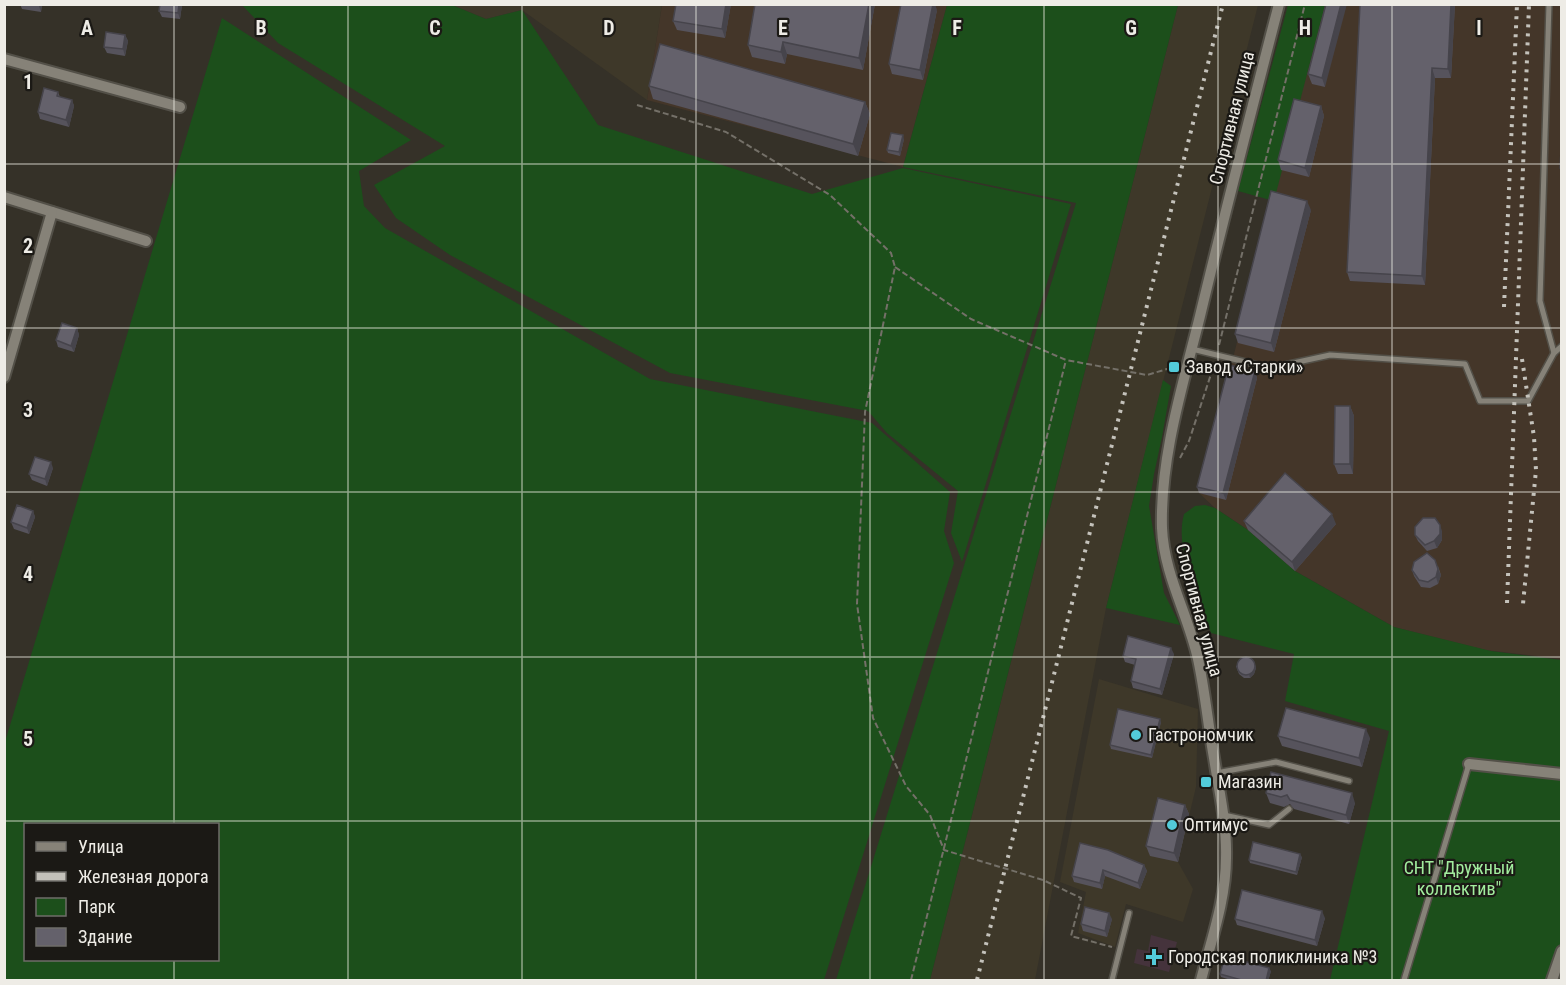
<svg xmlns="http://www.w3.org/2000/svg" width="1566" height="985" font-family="'Roboto Condensed',sans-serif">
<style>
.built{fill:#3e3829}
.industrial{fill:#443629}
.medical{fill:#45333c}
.green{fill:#1c4f1b;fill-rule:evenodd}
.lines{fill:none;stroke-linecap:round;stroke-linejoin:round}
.lane-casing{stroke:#535048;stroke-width:8}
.street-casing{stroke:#535048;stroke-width:14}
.path{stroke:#747068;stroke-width:2;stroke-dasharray:6 3;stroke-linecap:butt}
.lane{stroke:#868278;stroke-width:5}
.street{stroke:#868278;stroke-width:10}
.rail{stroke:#c4c2bb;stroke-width:4;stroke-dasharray:3 6;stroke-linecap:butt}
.wall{fill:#56535c}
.shaded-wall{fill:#46444b}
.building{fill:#64616b;stroke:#46444b;stroke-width:1.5}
.grid{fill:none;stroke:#eeece6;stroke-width:1.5;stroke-opacity:0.55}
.poi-dot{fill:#53cbda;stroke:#1b1915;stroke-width:2}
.labels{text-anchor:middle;stroke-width:4.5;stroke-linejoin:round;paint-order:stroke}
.street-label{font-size:18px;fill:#eeece6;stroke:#1b1915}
.poi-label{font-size:18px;fill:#eeece6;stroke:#1b1915;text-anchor:start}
.park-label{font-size:18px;fill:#a2ed9e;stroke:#1b1915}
.grid-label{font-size:20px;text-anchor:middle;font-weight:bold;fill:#eeece6;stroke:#1b1915;stroke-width:4.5;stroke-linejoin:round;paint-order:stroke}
</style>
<rect width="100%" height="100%" fill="#353128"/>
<g class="built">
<path d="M452,5H662L647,100L522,10L486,19Z"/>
<path d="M1178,5H1258L1106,608L1035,980H930Z"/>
<path d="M1099,679L1198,709L1196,787L1178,862L1193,889L1183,922L1126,904L1115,947L1078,933L1086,892L1060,882Z"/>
</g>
<g class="industrial">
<path d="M662,5H947L903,167L647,100Z"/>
<path d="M1322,5H1561V659L1485,650L1394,627L1295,571L1248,530L1215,508L1199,493Z"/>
</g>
<path class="medical" d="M1151,935L1177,942L1169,972L1134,963L1137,949L1148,951Z"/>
<g class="green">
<path d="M242,5H452L486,19L522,10L598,125L812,194L903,168L1071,204L962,562L951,533L958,491L887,433L868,411L670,373L450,255L396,218L374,185L445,146L278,43Z"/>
<path d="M947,5H1178L930,980H836L1076,203L903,167Z"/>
<path d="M1288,5H1325L1274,201L1238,191Z"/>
<path d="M222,18L411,140L359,171L364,206L385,228L650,379L872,423L950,492L944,531L954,563L824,980H5V742ZM26,824H218V960H26Z"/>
<path d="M1163,380L1171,386L1162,437L1154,474L1149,506L1164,593L1180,625L1106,608Z"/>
<path d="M1205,505L1215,508L1248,530L1295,571L1394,627L1491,651L1561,660V980H1330L1389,731L1285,701L1294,654L1211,633C1199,598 1174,550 1184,514L1195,506Z"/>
</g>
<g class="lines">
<g class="lane-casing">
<g id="lane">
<path d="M1549,4L1540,301L1554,353"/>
<path d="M1192,349L1270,368L1330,355L1465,364L1480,401H1528L1554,353L1562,346"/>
<path d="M1216,773L1276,762L1349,781"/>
<path d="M1224,815L1269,825L1289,809"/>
<path d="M1112,980L1129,913"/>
<path d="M1404,980L1469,764"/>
</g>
</g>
<g class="street-casing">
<g id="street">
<path d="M4,59L180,107"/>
<path d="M4,197L146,241"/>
<path d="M4,377L52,212"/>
<path d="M1469,764L1562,774"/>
<path d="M1201,980C1211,941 1226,899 1226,858C1227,824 1219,791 1214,758C1208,725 1205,691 1198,659C1188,614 1164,575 1162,528C1160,457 1183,385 1200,316C1225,212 1252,108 1279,4"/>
<path d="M1552,980L1562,951"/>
</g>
</g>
<g class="path">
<path d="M637,105L726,132L830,195L891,253L895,267L865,412L857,604L873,718L906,786L930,815L944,850L1043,880L1081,898L1071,936L1112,947"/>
<path d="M895,267L971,319L1066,360L1147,375L1174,367"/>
<path d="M1219,345L1305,4"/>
<path d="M1180,458L1189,441L1214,365"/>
<path d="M911,980L1066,360"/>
</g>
<use href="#lane" class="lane"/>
<use href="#street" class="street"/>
<g class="rail">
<path d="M1504,307L1517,4"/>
<path d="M1522,359L1534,437L1536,470L1523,604"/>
<path d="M1507,603L1529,4"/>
<path d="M977,980L1223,4"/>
</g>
</g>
<g class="wall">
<path d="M20,4H42L41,12L22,9Z"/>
<path d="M731,4L725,38L677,30L673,21Z"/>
<path d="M755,4H875L863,70L787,54L785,64L752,57L748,45Z"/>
<path d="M1326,4L1325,87L1312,84L1308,74Z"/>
<path d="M1360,4H1455L1451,78H1435L1425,285L1350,281L1347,272Z"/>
<path d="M182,5L180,19L162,17L159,11Z"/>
<path d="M937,10L923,80L892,74L889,64Z"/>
<path d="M125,35L128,41L125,56L107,53L104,47Z"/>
<path d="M649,86L865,102L870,114L858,156L653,99Z"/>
<path d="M58,92L60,97L72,100L74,106L69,127L40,119L38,112Z"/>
<path d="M1321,106L1324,116L1309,177L1281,170L1278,160Z"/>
<path d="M904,139L900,156L888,153L887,150Z"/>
<path d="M1311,210L1274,352L1238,343L1235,334Z"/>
<path d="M77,328L79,335L74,352L58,347L56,340Z"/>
<path d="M1255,371L1257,378L1226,500L1199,493L1197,487Z"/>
<path d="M1350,406L1354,416L1353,474H1338L1334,464Z"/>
<path d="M53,468L47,486L32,480L29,474Z"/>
<path d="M33,511L35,517L29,534L14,529L11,522Z"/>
<path d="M1244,521L1336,524L1295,571L1248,530Z"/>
<path d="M1442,531V540L1437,548L1427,551L1418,541L1415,535Z"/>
<path d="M1438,566L1441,575L1438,584L1430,588L1421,587L1414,576L1412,570Z"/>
<path d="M1174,654L1162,695L1133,688L1131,681L1135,665L1125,662L1123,656Z"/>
<path d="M1253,660L1256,668L1254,674L1250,678H1244L1239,674L1236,666Z"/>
<path d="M1161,722L1152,758L1111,749L1110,745Z"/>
<path d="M1278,736L1370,738L1362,767L1282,746Z"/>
<path d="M1266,793L1355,803L1349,824L1294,809L1290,804L1284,807L1270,803Z"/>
<path d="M1185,805L1189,814L1178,862L1150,856L1146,846Z"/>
<path d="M1080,843L1144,865L1147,871L1140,889L1105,876L1102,889L1074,882L1072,876Z"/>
<path d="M1302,857L1297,875L1250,863L1249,860Z"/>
<path d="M1325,918L1317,946L1237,925L1235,919Z"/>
<path d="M1112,919L1107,937L1083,931L1081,924Z"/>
<path d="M1271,971L1268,981H1234L1221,977L1220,974Z"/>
</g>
<g class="shaded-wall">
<path d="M39,4H42L41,12L39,6Z"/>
<path d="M179,4L182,5L180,19L178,13Z"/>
<path d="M726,4H731L725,38L722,29Z"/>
<path d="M869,4H875L863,70L859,58Z"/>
<path d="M933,4H935L937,10L923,80L920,70Z"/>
<path d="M1341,4H1347L1325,87L1322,78Z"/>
<path d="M1451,4H1455L1451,78L1448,69Z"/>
<path d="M125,35L128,41L125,56L123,49Z"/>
<path d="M783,42L787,54L785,64L781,52Z"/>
<path d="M1432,68L1435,78L1425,285L1422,276Z"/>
<path d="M72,100L74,106L69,127L66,120Z"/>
<path d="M865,102L870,114L858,156L853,144Z"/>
<path d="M1321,106L1324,116L1309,177L1305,168Z"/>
<path d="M903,135L904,139L900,156L899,152Z"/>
<path d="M1307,201L1311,210L1274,352L1271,343Z"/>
<path d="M77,328L79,335L74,352L71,346Z"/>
<path d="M1255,371L1257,378L1226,500L1223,493Z"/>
<path d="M1350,406L1354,416L1353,474L1350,464Z"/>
<path d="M51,462L53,468L47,486L45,479Z"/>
<path d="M33,511L35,517L29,534L27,528Z"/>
<path d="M1332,514L1336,524L1295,571L1292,562Z"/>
<path d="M1440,525L1442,531V540L1437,548L1434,541Z"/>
<path d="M1438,569L1441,575L1438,584L1436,577Z"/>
<path d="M1171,648L1174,654L1162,695L1160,689Z"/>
<path d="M1255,665L1256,668L1254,674L1250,678L1249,674Z"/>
<path d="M1160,719L1161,722L1152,758L1151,755Z"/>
<path d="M1366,729L1370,738L1362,767L1359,758Z"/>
<path d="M1352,793L1355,803L1349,824L1346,815Z"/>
<path d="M1185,805L1189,814L1178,862L1174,853Z"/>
<path d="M1300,854L1302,857L1297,875L1296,872Z"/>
<path d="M1144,865L1147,871L1140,889L1138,883Z"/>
<path d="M1103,870L1105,876L1102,889L1100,883Z"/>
<path d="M1322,911L1325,918L1317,946L1315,940Z"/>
<path d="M1109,913L1112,919L1107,937L1105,931Z"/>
<path d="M1269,968L1271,971L1268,981H1266Z"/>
</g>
<g class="building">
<path d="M160,4H179L178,13L159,11Z"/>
<path d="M676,4H726L722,29L673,21Z"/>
<path d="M755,4H869L859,58L783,42L781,52L748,45Z"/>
<path d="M901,4H933L920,70L889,64Z"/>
<path d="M1326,4H1341L1322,78L1308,74Z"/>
<path d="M1360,4H1451L1448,69L1432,68L1422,276L1347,272Z"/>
<path d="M106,32L125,35L123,49L104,47Z"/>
<path d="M660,44L865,102L853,144L649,86Z"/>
<path d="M44,88L58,92L57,96L72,100L66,120L38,112Z"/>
<path d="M1294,99L1321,106L1305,168L1278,160Z"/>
<path d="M891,133L903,135L899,152L887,150Z"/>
<path d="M1562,134V168H1560Z"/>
<path d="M1271,191L1307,201L1271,343L1235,334Z"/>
<path d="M62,323L77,328L71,346L56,340Z"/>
<path d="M1229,365L1255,371L1223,493L1197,487Z"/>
<path d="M1335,406H1350V464H1334Z"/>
<path d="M35,457L51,462L45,479L29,474Z"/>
<path d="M1285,473L1332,514L1292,562L1244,521Z"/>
<path d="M17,505L33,511L27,528L11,522Z"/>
<path d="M1423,518H1435L1440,525V534L1434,541L1425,545L1415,535V527Z"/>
<path d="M1427,553L1435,560L1438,569L1436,577L1428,582L1419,580L1412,570L1414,562Z"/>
<path d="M1128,636L1171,648L1160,689L1131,681L1136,659L1123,656Z"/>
<circle cx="1246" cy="666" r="9"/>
<path d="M1286,708L1366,729L1359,758L1278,736Z"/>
<path d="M1118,709L1160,719L1151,755L1110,745Z"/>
<path d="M1271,772L1352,793L1346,815L1290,800L1287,795L1281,797L1266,793Z"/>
<path d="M1158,798L1185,805L1174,853L1146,846Z"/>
<path d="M1253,842L1300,854L1296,872L1249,860Z"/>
<path d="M1080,843L1108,850L1144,865L1138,883L1103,870L1100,883L1072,876Z"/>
<path d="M1242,890L1322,911L1315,940L1235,919Z"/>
<path d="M1085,907L1109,913L1105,931L1081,924Z"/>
<path d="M1225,956L1269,968L1266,981H1245L1220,974Z"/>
</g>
<path class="grid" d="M174,4V824M348,4V980M522,4V980M696,4V980M870,4V980M1044,4V980M1218,4V980M1392,4V980M4,164H1562M4,328H1562M4,492H1562M4,657H1562M4,821H1562M174,960V980"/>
<g class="poi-dot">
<rect x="1168" y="361" width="12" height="12" rx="3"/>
<circle cx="1136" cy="735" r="6"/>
<rect x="1200" y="776" width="12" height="12" rx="3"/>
<circle cx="1172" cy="825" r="6"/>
<path d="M1151 948h6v6h6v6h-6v6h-6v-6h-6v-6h6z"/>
</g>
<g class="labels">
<g class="street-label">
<text transform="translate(1232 118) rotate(-76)" y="6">Спортивная улица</text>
<text transform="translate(1199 610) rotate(75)" y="6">Спортивная улица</text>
</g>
<g class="poi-label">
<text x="1186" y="373">Завод «Старки»</text>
<text x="1148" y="741">Гастрономчик</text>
<text x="1218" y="788">Магазин</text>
<text x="1184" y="831">Оптимус</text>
<text x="1168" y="963">Городская поликлиника №3</text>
</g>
<g class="park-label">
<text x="1459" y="874">СНТ "Дружный<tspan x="1459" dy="21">коллектив"</tspan></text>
</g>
</g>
<g class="grid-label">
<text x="87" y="35">A</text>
<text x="261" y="35">B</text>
<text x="435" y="35">C</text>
<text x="609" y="35">D</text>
<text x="783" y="35">E</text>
<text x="957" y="35">F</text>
<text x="1131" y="35">G</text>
<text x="1305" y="35">H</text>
<text x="1479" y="35">I</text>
<text x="28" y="89">1</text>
<text x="28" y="253">2</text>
<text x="28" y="417">3</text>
<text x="28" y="581">4</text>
<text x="28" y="746">5</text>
</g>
<rect width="1566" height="985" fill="none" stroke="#eeece6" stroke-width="12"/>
<rect x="24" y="823" width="195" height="138" fill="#1b1915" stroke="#6f6d69" stroke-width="1.5"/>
<rect x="36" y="842" width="30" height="9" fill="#868278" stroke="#6f6d69" stroke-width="1.5"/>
<text x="78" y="853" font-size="18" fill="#eeece6">Улица</text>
<rect x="36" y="872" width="30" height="9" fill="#c4c2bb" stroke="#6f6d69" stroke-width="1.5"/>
<text x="78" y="883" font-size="18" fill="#eeece6">Железная дорога</text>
<rect x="36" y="898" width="30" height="18" fill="#1c4f1b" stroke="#6f6d69" stroke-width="1.5"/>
<text x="78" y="913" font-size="18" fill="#eeece6">Парк</text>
<rect x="36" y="928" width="30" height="18" fill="#64616b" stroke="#6f6d69" stroke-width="1.5"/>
<text x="78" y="943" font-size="18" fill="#eeece6">Здание</text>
</svg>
